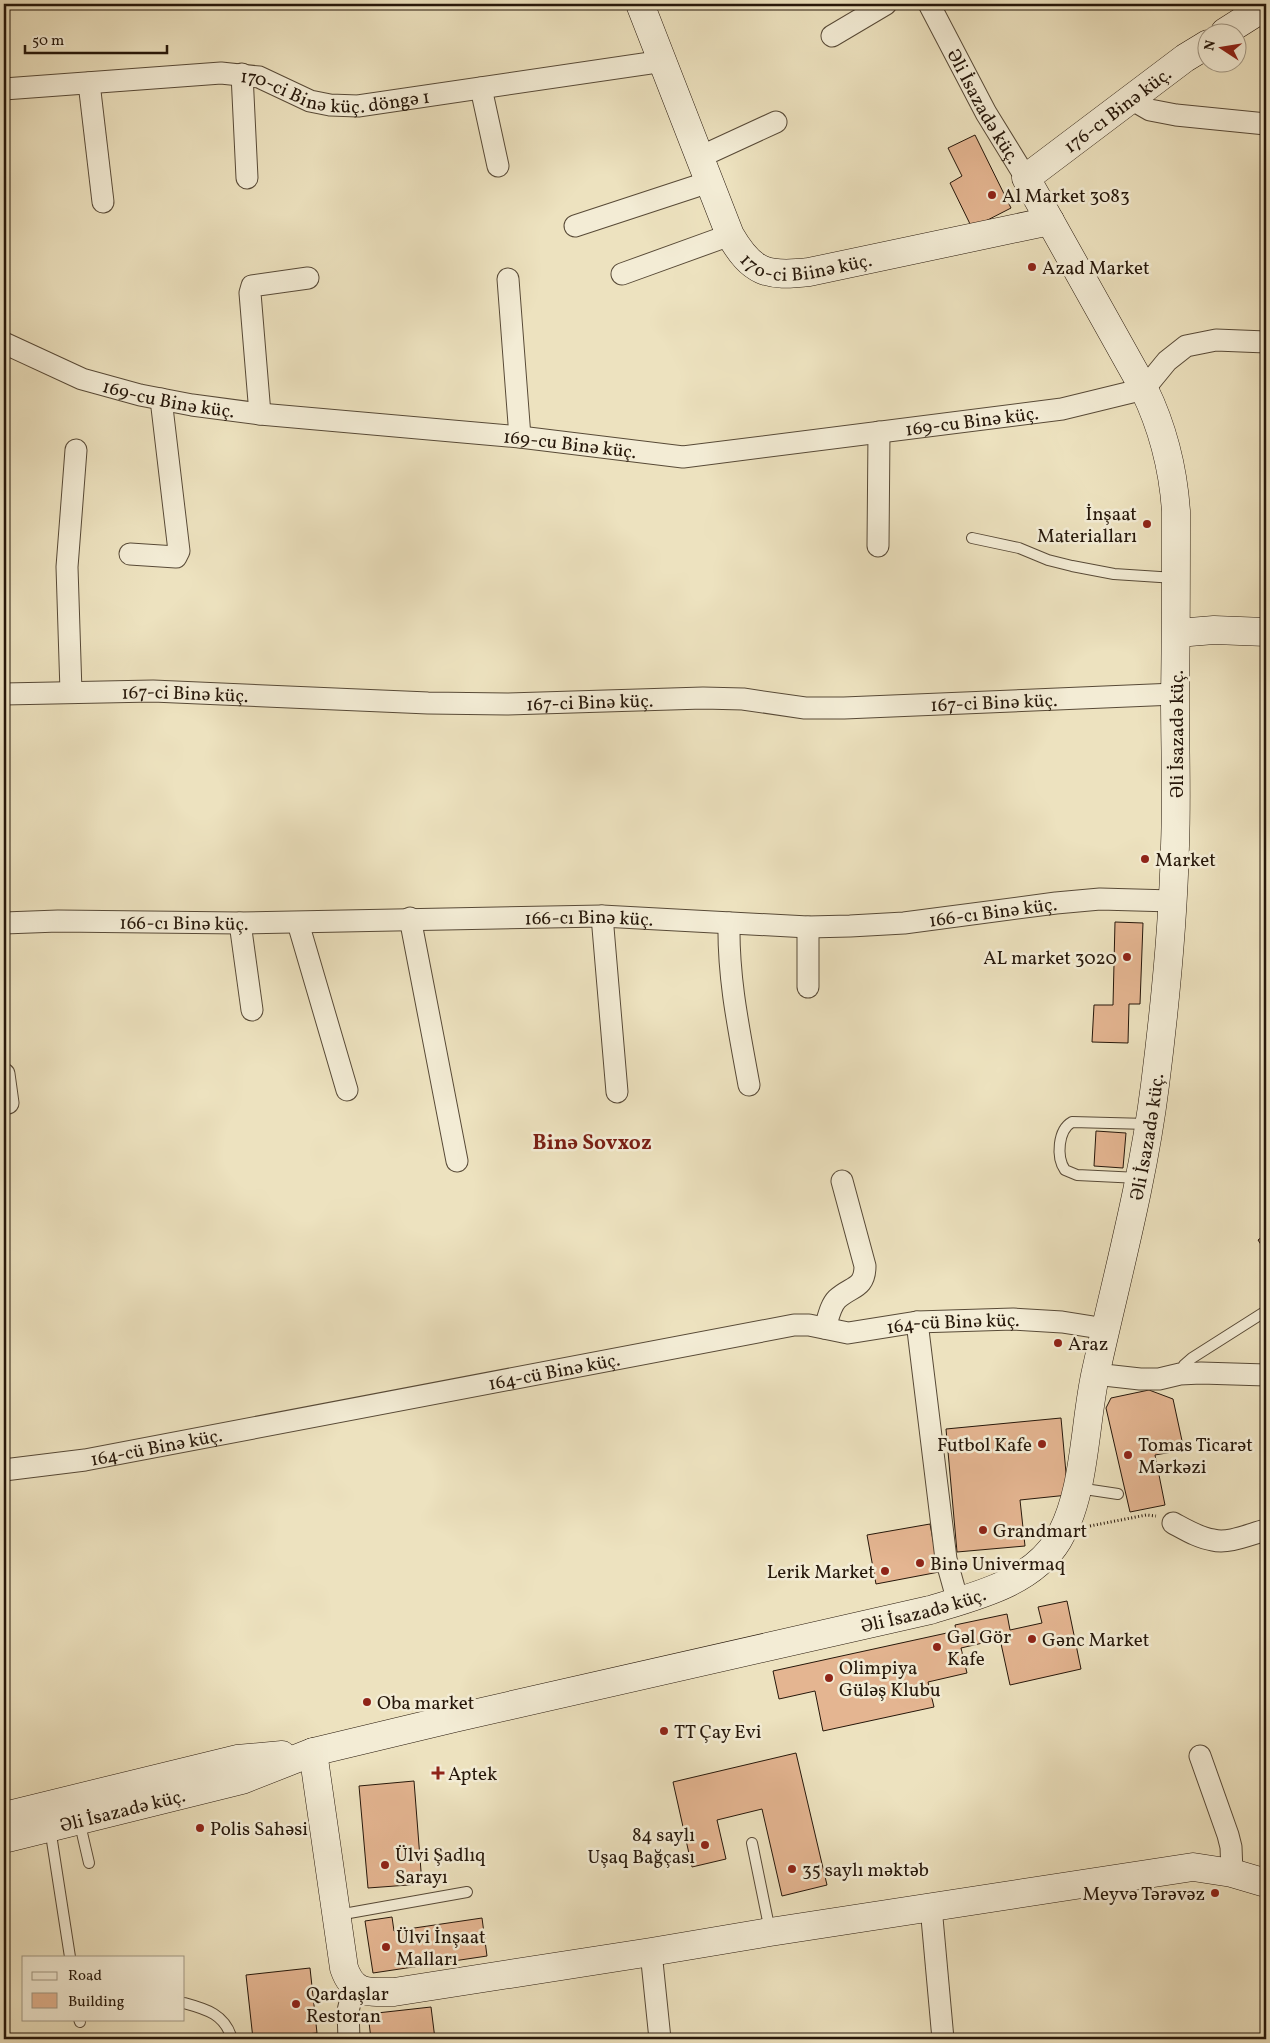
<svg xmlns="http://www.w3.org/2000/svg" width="1270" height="2043" font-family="Vollkorn,serif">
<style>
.building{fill:#e4b591;stroke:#26170a}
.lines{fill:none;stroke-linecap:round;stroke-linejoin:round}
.lane-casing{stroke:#584a37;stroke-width:12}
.street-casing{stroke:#584a37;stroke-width:23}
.secondary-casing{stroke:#26170a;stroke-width:29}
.path{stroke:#26170a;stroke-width:3;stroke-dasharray:1 2.5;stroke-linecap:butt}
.lane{stroke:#f3ecd5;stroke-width:10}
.street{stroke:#f3ecd5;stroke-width:21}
.secondary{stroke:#f3ecd5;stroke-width:28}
.poi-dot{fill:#8f2418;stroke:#f3ecd5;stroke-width:2}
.labels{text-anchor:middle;stroke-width:5;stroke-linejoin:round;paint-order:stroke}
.street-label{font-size:19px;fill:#26170a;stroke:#f3ecd5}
.poi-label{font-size:19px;fill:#26170a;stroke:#f3ecd5;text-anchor:start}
.quarter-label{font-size:21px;font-weight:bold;fill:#7a1f14;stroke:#f3ecd5}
</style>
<rect width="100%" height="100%" fill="#ede2bf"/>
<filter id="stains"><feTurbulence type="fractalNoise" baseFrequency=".004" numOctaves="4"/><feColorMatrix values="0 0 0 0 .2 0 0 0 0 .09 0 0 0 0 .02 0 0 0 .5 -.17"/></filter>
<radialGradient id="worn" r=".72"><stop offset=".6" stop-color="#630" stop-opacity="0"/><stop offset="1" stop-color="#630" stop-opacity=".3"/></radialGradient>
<g class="building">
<path d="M975,135L1011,208L972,228L950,183L962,176L948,148Z"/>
<path d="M1115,922L1143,923L1140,1004H1129L1128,1043L1092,1042L1094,1005H1113Z"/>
<path d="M1096,1131L1126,1133L1123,1168L1094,1166Z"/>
<path d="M1266,1234V1252L1258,1240Z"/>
<path d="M1149,1390L1173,1399L1184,1450L1155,1455L1165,1505L1130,1512L1106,1408L1111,1398Z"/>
<path d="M1061,1418L1068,1495L1020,1500L1025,1546L957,1552L946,1429Z"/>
<path d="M930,1524L939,1572L876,1584L867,1535Z"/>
<path d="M1067,1601L1081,1669L1010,1685L1000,1639L961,1648L967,1673L928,1682L934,1707L823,1731L815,1691L779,1699L773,1671L956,1631L955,1625L1007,1614L1010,1630L1042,1623L1038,1607Z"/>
<path d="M796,1753L827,1885L782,1896L762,1809L717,1820L726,1859L692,1867L673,1782Z"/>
<path d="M414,1781L422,1884L368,1888L359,1786Z"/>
<path d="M392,1917L394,1931L482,1918L487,1956L373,1973L365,1921Z"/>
<path d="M310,1968L317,2033L253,2039L246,1975Z"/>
<path d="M431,2007L435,2039H371L368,2014Z"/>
</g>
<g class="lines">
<g class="lane-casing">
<g id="lane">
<path d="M972,538L1019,548L1048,560L1072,566L1114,574L1175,578"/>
<path d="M1139,1178L1077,1175L1065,1170C1056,1157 1058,1130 1072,1122L1148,1124"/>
<path d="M1181,1373L1184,1365L1192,1358L1266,1311"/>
<path d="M1078,1488L1118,1494"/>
<path d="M79,1820L89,1863"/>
<path d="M50,1828L70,1957"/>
<path d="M752,1843L770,1931"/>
<path d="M338,1915L467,1892"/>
<path d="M184,2003C206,2009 225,2014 232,2039"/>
<path d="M79,2019L80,2022"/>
</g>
</g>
<g class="street-casing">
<g id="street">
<path id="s1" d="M929,4L986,113L1026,178"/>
<path d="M832,36L886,4"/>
<path d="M242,74L247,178"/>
<path d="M89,83L103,202"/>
<path d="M481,88L498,166"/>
<path id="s2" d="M4,89L221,73L259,77L310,101L330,105L358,106L664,61"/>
<path d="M1131,99L1150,110L1176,115L1266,124"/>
<path d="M700,157L776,122"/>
<path d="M575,226L709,182"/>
<path d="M622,274L730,235"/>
<path d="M508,279L520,437"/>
<path id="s3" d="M4,343L82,379L140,395L192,405L260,414L520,437L683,457L1062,409L1144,389L1167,361L1186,346L1216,340L1266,342"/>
<path d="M260,414L250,293L252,286L308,278"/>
<path d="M878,546L879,432"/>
<path d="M130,554L176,557L179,551L161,399"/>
<path d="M71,692L67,567L76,450"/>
<path id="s4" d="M4,694L153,691L428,703L507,704L703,698L743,699L805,708H844L1175,694"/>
<path d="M602,916L617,1092"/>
<path d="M410,918L457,1161"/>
<path id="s5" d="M4,923L58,921L240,923L602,916L808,927L850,926L904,923L1056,903L1100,899L1172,901"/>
<path d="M240,923L252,1010"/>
<path d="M298,923L347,1090"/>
<path d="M729,923C728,979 739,1030 749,1085"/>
<path d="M808,927V987"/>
<path d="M4,1074L8,1103"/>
<path d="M917,1322L946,1559L958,1602"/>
<path d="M825,1328C828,1319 830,1306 837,1299C851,1286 865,1289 865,1266L842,1181"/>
<path d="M1095,1374L1140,1379H1159L1180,1374L1201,1373L1266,1375"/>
<path id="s6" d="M4,1470L85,1460L794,1325H809L848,1333L917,1322L1013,1319L1062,1322L1106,1329"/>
<path d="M1173,1523C1186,1530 1199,1538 1213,1540C1229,1544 1250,1534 1266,1530"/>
<path d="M1200,1756L1228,1835L1231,1847L1232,1873"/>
<path d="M931,1907L943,2039"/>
<path d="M651,1952L660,2039"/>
<path d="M349,2039L348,2011L354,1986"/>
</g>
</g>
<g class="secondary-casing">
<g id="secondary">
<path id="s7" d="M640,4L730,235C752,273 767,277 809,272L1050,221"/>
<path d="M1225,32L1266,6"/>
<path d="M1177,633L1214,630L1266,632"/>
<path d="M313,1752L344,1968C353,1995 369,1992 394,1992L651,1952L770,1932L1193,1867L1232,1873L1266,1883"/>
<path d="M4,1816L237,1759L282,1755"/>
<path id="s8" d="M4,1839L242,1780L313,1752L455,1718L930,1610C976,1596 1032,1583 1058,1540C1086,1494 1084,1423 1096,1371C1117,1276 1143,1182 1155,1085C1165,1006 1173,926 1175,846C1177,797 1175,747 1175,697C1176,635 1176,573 1176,511C1173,468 1163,428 1144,389L1026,178L1185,58L1208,44"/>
</g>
</g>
<path class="path" d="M1090,1526L1146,1515L1156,1516"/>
<use href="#lane" class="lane"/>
<use href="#street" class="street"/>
<use href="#secondary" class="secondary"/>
</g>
<g class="poi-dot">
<circle cx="992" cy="195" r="5"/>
<circle cx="1032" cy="267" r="5"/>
<circle cx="1147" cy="524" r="5"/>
<circle cx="1145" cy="859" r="5"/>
<circle cx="1127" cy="957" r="5"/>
<circle cx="1058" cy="1343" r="5"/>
<circle cx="1042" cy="1444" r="5"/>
<circle cx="1128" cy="1455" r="5"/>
<circle cx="983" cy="1530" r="5"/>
<circle cx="920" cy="1563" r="5"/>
<circle cx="885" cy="1571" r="5"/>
<circle cx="1032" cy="1639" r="5"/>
<circle cx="937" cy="1647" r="5"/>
<circle cx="829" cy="1678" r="5"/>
<circle cx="367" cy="1702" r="5"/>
<circle cx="664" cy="1731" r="5"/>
<path d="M435.5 1765.5h5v5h5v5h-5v5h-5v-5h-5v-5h5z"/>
<circle cx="200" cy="1828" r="5"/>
<circle cx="705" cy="1845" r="5"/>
<circle cx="385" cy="1865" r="5"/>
<circle cx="792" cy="1869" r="5"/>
<circle cx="1215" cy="1893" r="5"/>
<circle cx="386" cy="1947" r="5"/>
<circle cx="296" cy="2004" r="5"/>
</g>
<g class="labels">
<g class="street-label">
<text dy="7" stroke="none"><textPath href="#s2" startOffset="335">170-ci Binə küç. döngə 1</textPath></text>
<text dy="7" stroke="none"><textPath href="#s1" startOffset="116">Əli İsazadə küç.</textPath></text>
<text dy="7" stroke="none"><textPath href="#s8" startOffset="2628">176-cı Binə küç.</textPath></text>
<text dy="7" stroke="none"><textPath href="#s7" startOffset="340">17o-ci Biinə küç.</textPath></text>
<text dy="7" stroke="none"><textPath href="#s3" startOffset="175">169-cu Binə küç.</textPath></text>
<text dy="7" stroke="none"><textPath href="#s3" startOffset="984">169-cu Binə küç.</textPath></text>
<text dy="7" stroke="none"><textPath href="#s3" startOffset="579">169-cu Binə küç.</textPath></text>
<text dy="7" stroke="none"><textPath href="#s4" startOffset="181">167-ci Binə küç.</textPath></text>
<text dy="7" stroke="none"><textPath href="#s4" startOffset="586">167-ci Binə küç.</textPath></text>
<text dy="7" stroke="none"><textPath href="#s4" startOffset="991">167-ci Binə küç.</textPath></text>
<text transform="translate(1176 734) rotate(-90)" y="7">Əli İsazadə küç.</text>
<text dy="7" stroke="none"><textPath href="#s5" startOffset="990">166-cı Binə küç.</textPath></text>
<text dy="7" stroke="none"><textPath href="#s5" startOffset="585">166-cı Binə küç.</textPath></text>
<text dy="7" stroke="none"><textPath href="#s5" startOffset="180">166-cı Binə küç.</textPath></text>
<text dy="7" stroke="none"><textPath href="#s8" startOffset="1518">Əli İsazadə küç.</textPath></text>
<text dy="7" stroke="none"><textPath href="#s6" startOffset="964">164-cü Binə küç.</textPath></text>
<text dy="7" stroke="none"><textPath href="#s6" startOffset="559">164-cü Binə küç.</textPath></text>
<text dy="7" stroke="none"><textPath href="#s6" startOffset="154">164-cü Binə küç.</textPath></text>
<text dy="7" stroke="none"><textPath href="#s8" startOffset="948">Əli İsazadə küç.</textPath></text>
<text dy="7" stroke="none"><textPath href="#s8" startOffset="122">Əli İsazadə küç.</textPath></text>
</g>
<g class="poi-label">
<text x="1002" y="202">Al Market 3083</text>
<text x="1042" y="274">Azad Market</text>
<text x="1137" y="520" text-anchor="end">İnşaat<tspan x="1137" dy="22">Materialları</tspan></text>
<text x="1155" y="866">Market</text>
<text x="1117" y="964" text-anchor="end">AL market 3020</text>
<text x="1068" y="1350">Araz</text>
<text x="1032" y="1451" text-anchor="end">Futbol Kafe</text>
<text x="1138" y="1451">Tomas Ticarət<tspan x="1138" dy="22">Mərkəzi</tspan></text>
<text x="993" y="1537">Grandmart</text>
<text x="930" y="1570">Binə Univermaq</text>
<text x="875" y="1578" text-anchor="end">Lerik Market</text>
<text x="947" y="1643">Gəl Gör<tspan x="947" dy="22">Kafe</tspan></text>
<text x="1042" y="1646">Gənc Market</text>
<text x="839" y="1674">Olimpiya<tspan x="839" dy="22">Güləş Klubu</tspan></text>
<text x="377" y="1709">Oba market</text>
<text x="674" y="1738">TT Çay Evi</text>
<text x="448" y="1780">Aptek</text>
<text x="210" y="1835">Polis Sahəsi</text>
<text x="695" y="1841" text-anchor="end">84 saylı<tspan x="695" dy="22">Uşaq Bağçası</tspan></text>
<text x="395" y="1861">Ülvi Şadlıq<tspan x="395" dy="22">Sarayı</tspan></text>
<text x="802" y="1876">35 saylı məktəb</text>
<text x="1205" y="1900" text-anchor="end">Meyvə Tərəvəz</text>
<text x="396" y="1943">Ülvi İnşaat<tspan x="396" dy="22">Malları</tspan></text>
<text x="306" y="2000">Qardaşlar<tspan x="306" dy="22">Restoran</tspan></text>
</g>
<g class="quarter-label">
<text x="592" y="1149">Binə Sovxoz</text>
</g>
</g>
<rect width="1270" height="2043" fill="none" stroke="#ede2bf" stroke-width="20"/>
<rect x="5" y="5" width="1260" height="2033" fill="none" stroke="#26170a" stroke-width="2.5"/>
<rect x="10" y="10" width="1250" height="2023" fill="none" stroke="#26170a"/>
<rect x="22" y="1956" width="162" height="65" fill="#f3ecd5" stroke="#a19784"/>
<rect x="32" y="1972" width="25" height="8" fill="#f3ecd5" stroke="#a19784"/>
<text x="68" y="1980" font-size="15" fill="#26170a">Road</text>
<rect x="32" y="1993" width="25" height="15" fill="#e4b591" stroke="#a19784"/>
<text x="68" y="2006" font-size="15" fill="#26170a">Building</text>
<g transform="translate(1222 48) rotate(282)"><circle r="24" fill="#f3ecd5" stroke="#a19784"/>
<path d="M0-4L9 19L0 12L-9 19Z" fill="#8f2418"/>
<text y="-8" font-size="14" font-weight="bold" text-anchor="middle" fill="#26170a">N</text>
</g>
<path d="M25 45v8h142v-8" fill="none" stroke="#26170a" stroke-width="2.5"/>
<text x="32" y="45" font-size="15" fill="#26170a" stroke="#f3ecd5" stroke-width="4" paint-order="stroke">50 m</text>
<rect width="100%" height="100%" filter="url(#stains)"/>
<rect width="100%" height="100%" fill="url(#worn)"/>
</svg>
